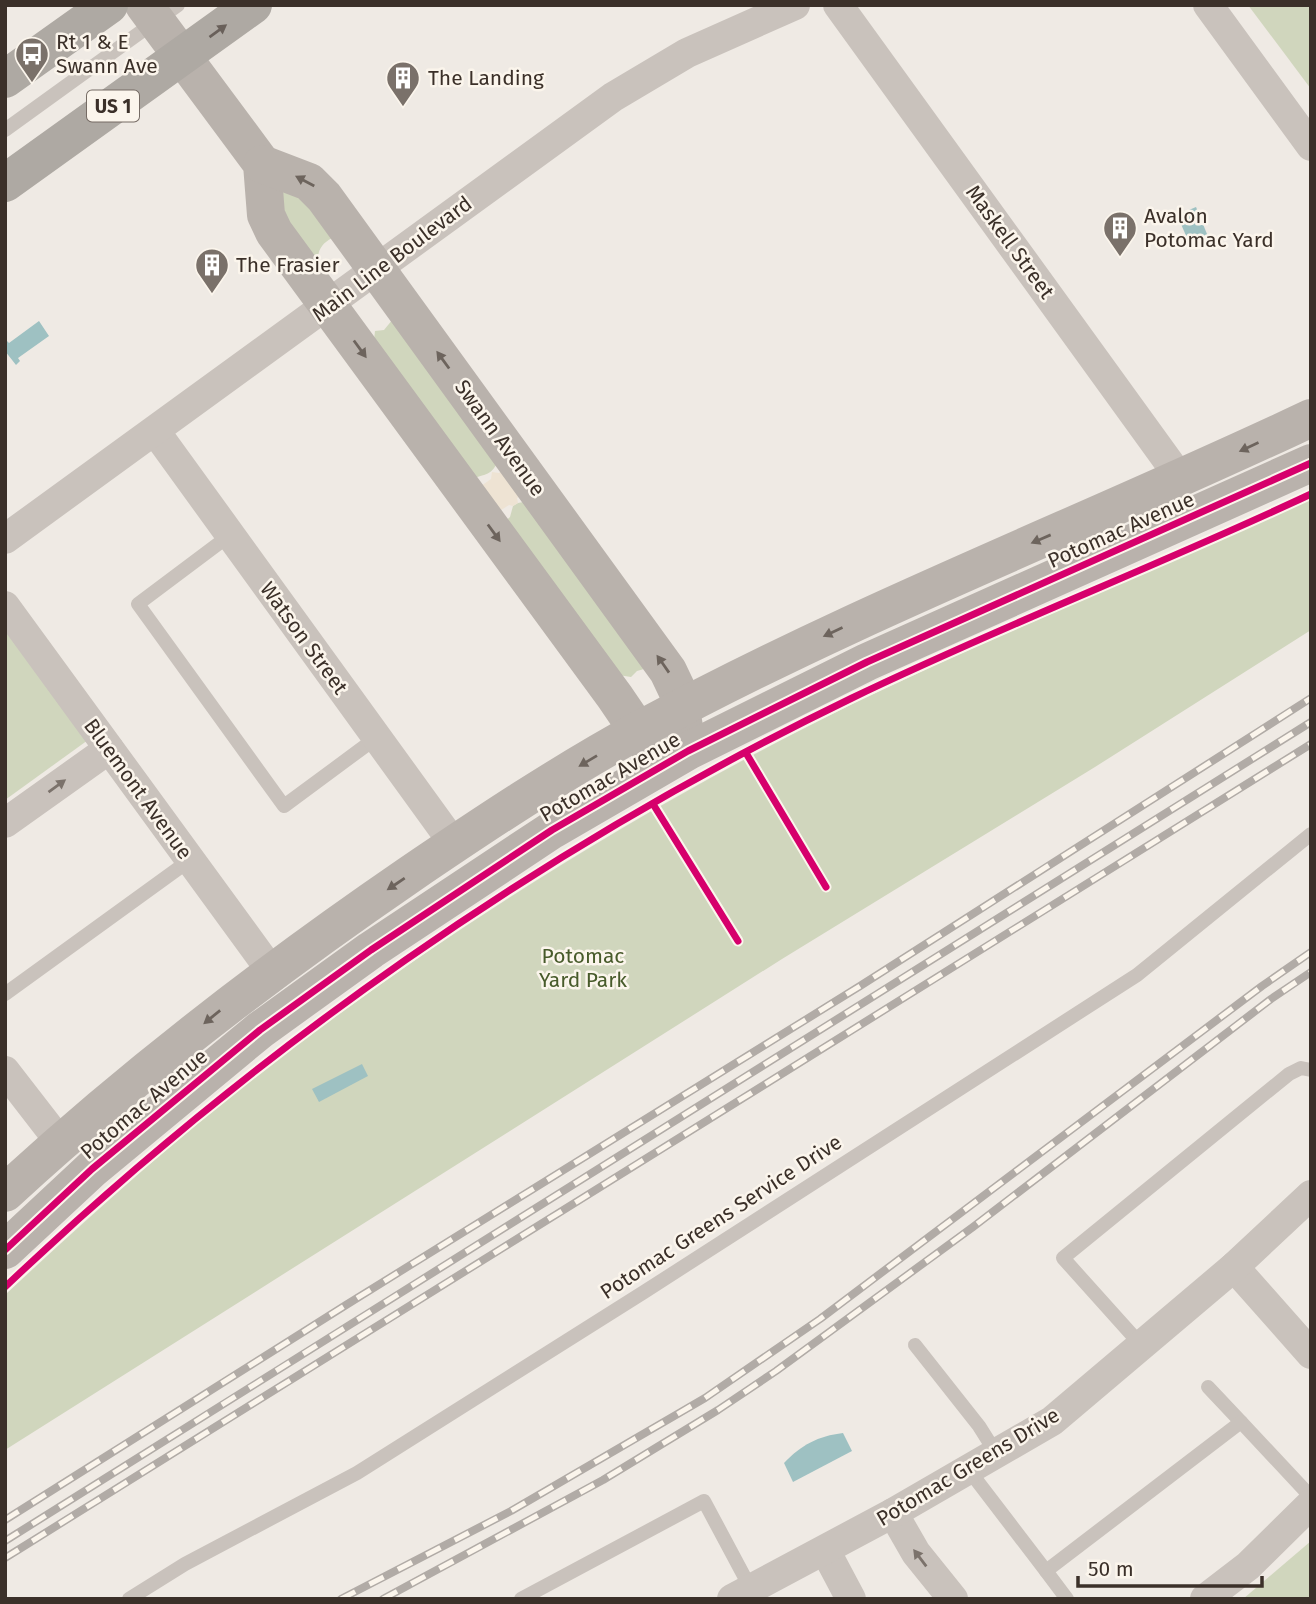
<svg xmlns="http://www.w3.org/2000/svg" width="1316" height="1604" font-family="'Fira Sans',sans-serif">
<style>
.green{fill:#d0d6bd}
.plaza{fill:#eee3d3}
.water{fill:#9ec1c2}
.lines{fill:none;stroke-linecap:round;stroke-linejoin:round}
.lane{stroke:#c9c2bc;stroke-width:14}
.street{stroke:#c9c2bc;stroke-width:30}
.secondary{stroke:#b9b2ac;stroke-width:38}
.highway{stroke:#aea9a3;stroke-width:38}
.rail-casing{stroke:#b1aba6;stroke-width:8}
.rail{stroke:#fbf5ec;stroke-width:5;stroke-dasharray:16;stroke-linecap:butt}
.cycleway-casing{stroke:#fbf5ec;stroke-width:11}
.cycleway{stroke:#d6006c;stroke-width:7}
.oneway{fill:#69605a}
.oneway2{fill:#6d645d}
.oneway3{fill:#7b726b}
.labels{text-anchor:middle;stroke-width:5;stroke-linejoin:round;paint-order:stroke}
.shield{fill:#fbf5ec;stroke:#756b64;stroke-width:2}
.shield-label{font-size:19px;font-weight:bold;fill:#3b3029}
.poi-label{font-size:21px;fill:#3b3029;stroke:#fbf5ec;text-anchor:start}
.street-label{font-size:21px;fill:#3b3029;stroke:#fbf5ec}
.park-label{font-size:21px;fill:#485b2b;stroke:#fbf5ec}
</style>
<rect width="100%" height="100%" fill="#efeae4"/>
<g class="green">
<path d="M1248,5H1311V89Z"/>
<path d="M287,179L332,238C323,243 319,248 318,257L311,261L280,219L281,180Z"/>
<path d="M393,319L499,458C492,477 486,473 469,480L374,340L375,331L384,330Z"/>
<path d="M1311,499V630L1095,767L782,959L5,1450V1295C97,1209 192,1124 293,1048C451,929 620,823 797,732C964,646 1140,579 1311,499Z"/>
<path d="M529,501L644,669L637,671L631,677L618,675L502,524L510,517L513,506L518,503Z"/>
<path d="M5,626L88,740L5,800Z"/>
<path d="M1311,1541V1599H1243Z"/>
</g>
<path class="plaza" d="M510,465L529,490L517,498L518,503L513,506L509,505L498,512L481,486L491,479L492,472L499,473Z"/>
<g class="water">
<path d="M1196,207L1209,239L1191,247L1177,215Z"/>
<path d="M39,321L49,336L18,358L20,361L16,365L5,351V339L9,343Z"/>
<path d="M362,1064L368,1076L319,1102L312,1089Z"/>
<path d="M843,1433L852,1451L793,1482L784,1463C801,1445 818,1436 843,1433Z"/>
</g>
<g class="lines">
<g class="lane">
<path d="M5,130L178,5"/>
<path d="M230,535L138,604L284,806L376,738"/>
<path d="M5,994L190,860"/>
<path d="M915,1345L979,1426L996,1453"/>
<path d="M1142,1346L1063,1258L1289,1074L1301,1068L1311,1070"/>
<path d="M1208,1387L1241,1422"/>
<path d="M968,1469L1046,1571L1241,1422L1311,1497"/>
<path d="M1046,1571L1067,1599"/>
<path d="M129,1599L185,1564L357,1473L644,1292L1137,975L1311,834"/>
<path d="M521,1599L704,1501L751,1589"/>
</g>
<g class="street">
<path d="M838,5L1181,479"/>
<path d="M1208,5L1311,146"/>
<path d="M155,431L454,844"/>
<path d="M5,539L613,97L687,53L795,5"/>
<path d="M5,606L272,972"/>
<path d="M5,823L109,749"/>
<path d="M5,1071L60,1142"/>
<path d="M1234,1267L1311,1354"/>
<path d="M893,1513L916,1553L953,1599"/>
<path d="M825,1550L851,1599"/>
<path d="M732,1599L893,1513L1052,1421L1234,1267L1311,1195"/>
<path d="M1205,1599L1248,1566L1311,1504"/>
</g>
<g class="secondary">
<path d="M144,5L262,164L266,215L274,232L615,697L651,750"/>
<path d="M262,164L309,182L324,197L668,671L678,692L685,733"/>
<path d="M5,1193C132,1076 266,973 409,875C484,824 562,772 643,728C859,611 1089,523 1311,418"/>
<path d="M5,1250L92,1169L260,1030L371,950L552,830L688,751L867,662L1311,463"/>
</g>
<g class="highway">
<path d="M5,79L109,5"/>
<path d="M5,183L253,5"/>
</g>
<g class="rail-casing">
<g id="rail">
<path d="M5,1520L346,1305L860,986L1311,698"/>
<path d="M5,1541L1311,722"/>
<path d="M5,1558L1311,744"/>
<path d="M341,1599L511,1511L705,1398L820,1319L1262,986L1311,952"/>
<path d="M383,1599L603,1480L718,1410L776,1371L973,1227L1271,999L1311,972"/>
</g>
</g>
<use href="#rail" class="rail"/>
<g class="cycleway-casing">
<g id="cycleway">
<path d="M746,753L826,887"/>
<path d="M653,804L738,941"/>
<path d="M5,1250L92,1169L260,1030L371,950L552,830L688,751L867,662L1311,463"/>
<path d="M5,1287C254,1050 542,848 852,698C1003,625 1160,565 1311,494"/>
</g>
</g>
<use href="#cycleway" class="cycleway"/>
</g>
<defs><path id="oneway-solid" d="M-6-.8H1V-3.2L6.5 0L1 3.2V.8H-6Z" transform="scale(1.75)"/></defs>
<use class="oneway" href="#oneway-solid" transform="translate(218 31) rotate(-36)"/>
<g class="oneway2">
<use href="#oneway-solid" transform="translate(305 181) rotate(-152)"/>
<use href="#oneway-solid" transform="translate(360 349) rotate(54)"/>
<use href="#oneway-solid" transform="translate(443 360) rotate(-126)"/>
<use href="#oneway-solid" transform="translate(1249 447) rotate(155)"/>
<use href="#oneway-solid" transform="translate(494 533) rotate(54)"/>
<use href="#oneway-solid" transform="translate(1041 539) rotate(157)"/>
<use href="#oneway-solid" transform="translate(833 632) rotate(155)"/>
<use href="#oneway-solid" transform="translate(663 664) rotate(-125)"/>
<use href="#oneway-solid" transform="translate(588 761) rotate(149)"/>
<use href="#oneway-solid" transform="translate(396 884) rotate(146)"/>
<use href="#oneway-solid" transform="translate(212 1017) rotate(141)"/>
</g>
<g class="oneway3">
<use href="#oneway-solid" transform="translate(57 786) rotate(-36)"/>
<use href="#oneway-solid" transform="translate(920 1558) rotate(-127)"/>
</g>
<defs>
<g id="bus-pin" transform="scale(1.75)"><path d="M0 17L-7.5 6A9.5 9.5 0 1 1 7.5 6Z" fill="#7a716a" stroke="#fbf5ec"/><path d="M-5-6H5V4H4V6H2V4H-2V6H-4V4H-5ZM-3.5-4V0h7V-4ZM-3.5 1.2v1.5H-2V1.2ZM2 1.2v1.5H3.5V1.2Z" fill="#fff"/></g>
<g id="building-pin" transform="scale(1.75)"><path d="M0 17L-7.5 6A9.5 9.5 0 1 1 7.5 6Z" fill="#7a716a" stroke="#fbf5ec"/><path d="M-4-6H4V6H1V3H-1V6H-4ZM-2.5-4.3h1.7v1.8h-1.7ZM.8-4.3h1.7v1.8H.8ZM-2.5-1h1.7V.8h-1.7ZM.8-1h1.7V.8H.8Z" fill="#fff"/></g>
</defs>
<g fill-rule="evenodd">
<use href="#bus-pin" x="32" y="54"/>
<use href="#building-pin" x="403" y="78"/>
<use href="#building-pin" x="1120" y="228"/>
<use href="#building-pin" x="212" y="265"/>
</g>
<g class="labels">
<rect class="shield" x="87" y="90.5" width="52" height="31" rx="5"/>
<g class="shield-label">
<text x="113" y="113">US 1</text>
</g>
<g class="poi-label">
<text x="56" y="49">Rt 1 &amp; E<tspan x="56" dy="24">Swann Ave</tspan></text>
<text x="428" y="85">The Landing</text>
<text x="1144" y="223">Avalon<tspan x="1144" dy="24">Potomac Yard</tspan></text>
<text x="236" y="272">The Frasier</text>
</g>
<g class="street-label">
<text transform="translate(1010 242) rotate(54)" y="7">Maskell Street</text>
<text transform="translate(392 259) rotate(-37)" y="7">Main Line Boulevard</text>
<text transform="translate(500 438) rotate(54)" y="7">Swann Avenue</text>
<text transform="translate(1121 530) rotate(-24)" y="7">Potomac Avenue</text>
<text transform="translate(304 638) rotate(54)" y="7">Watson Street</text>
<text transform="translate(610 777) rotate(-30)" y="7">Potomac Avenue</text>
<text transform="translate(138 789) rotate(54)" y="7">Bluemont Avenue</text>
<text transform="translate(144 1104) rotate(-40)" y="7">Potomac Avenue</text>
<text transform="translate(721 1217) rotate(-33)" y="7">Potomac Greens Service Drive</text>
<text transform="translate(968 1467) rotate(-31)" y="7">Potomac Greens Drive</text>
</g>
<g class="park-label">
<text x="583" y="963">Potomac<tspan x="583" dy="24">Yard Park</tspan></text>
</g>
</g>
<rect width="1316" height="1604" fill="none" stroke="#3b3029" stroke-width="14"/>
<path d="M1078 1576v10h184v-10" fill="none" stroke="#3b3029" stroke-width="3.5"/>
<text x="1088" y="1576" font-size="21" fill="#3b3029" stroke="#fbf5ec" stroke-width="5" paint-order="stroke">50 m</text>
</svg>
